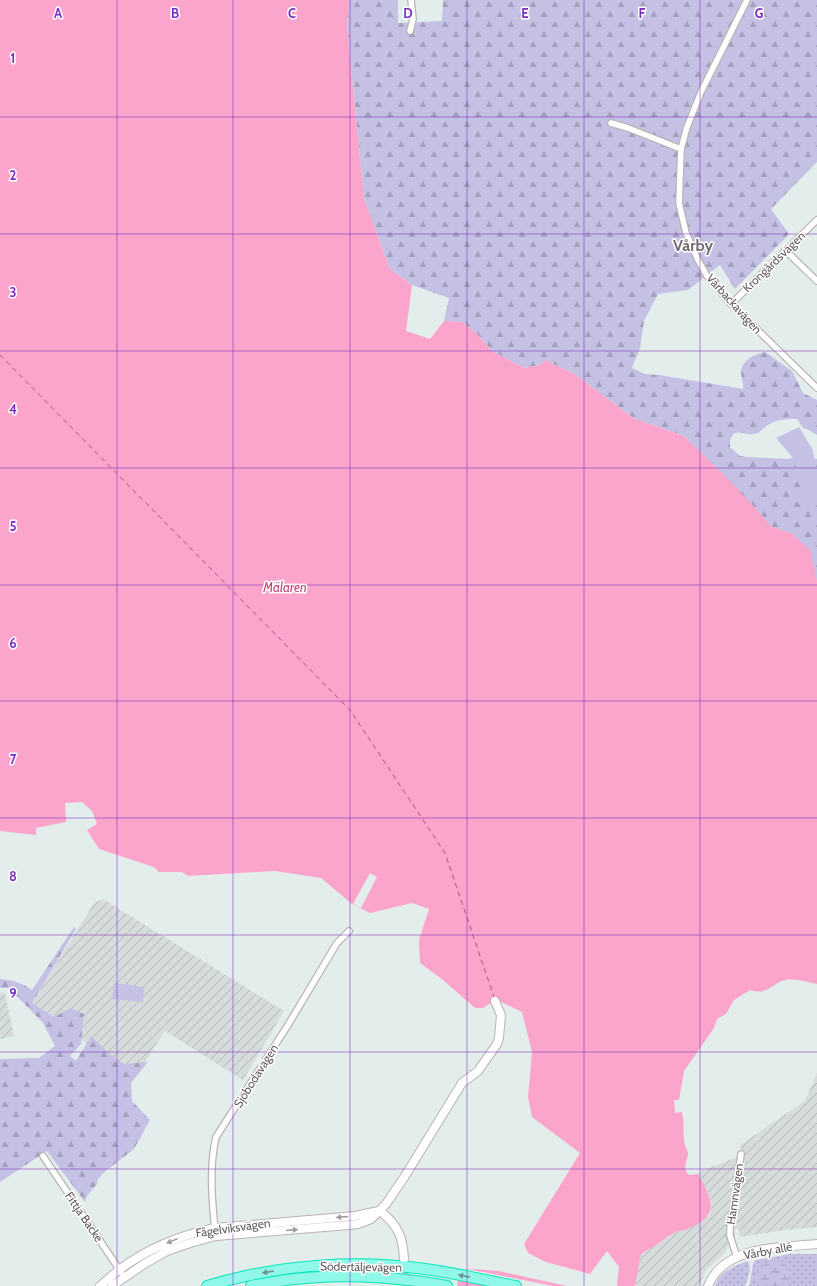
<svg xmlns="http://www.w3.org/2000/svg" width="817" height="1286" font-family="Cabin,sans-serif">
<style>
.industrial{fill:url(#industrial-furrows)}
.grass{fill:url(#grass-dots)}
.forest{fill:url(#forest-firs)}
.wetland{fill:url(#wetland-marsh)}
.park{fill:#c5c1e4}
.water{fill:#fba5cc}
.pier{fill:#e3edec}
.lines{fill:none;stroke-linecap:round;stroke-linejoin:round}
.ferry{stroke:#be4975;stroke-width:1;stroke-dasharray:5 4;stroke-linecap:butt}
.secondary-tunnel{stroke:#c3c8c8;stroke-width:8;stroke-dasharray:8 4;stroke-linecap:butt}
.street-casing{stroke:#bab4b5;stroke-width:8}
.secondary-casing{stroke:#bab2b5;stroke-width:10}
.highway-casing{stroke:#0ae7ba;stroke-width:12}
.street{stroke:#fff;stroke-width:5.5}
.secondary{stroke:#fff;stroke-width:8}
.highway{stroke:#8ff8e9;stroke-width:10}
.oneway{fill:#a19d9e}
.oneway2{fill:#72928f}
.grid{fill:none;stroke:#7b2cbf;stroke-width:1;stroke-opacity:0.55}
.labels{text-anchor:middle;stroke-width:3;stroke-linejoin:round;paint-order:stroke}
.street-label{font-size:12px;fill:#635b5e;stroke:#fff}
.water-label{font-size:13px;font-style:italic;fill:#be4975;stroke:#fff}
.district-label{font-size:16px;font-weight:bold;fill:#756c70;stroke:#fff}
.grid-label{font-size:13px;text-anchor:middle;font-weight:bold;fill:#7b2cbf;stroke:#fff;stroke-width:3;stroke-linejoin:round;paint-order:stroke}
</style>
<defs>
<pattern id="industrial-furrows" width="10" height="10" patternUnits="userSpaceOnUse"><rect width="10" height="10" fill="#d6dcdb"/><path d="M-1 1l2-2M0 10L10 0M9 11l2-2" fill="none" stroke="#b1b5b5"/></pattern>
<pattern id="grass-dots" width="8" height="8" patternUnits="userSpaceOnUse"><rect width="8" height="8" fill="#c5c1e4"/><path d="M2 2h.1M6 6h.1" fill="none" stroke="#a4a0bc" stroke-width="1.8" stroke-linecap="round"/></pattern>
<pattern id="forest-firs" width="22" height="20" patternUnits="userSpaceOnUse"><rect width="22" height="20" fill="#c5c1e4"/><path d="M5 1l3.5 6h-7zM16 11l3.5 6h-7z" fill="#a4a0bc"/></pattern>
<pattern id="wetland-marsh" width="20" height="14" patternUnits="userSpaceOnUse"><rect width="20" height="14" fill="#c5c1e4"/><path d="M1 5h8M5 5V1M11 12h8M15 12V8" fill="none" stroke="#a4a0bc"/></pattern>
</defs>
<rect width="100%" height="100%" fill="#e3edec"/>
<g class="industrial">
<path d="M103,899L284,1011L243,1080L165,1031L134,1079L32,1003L94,903Z"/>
<path d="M0,992L5,993L14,1036L0,1039Z"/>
<path d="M817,1073V1227L784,1230L740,1237L739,1229H735V1240L728,1243L726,1252L706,1270L699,1286H635L640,1257L642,1253L659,1243L662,1239L709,1216L711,1210L710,1197L698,1174L701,1171L743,1155L740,1145L805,1101Z"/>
</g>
<g class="grass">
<path d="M790,1254H817V1286H749C752,1278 751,1267 755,1260Z"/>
<path d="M748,1261C752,1269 748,1278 745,1286H715C719,1272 735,1265 748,1261Z"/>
</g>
<g class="forest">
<path d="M349,0H398V23L442,21L443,0H817V162L771,209L789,234L735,289L720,265L688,290L658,294L644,321L640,348L632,368L645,374L659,375L743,389C744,383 741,378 741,373C742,359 754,355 765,352L792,371L803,393L817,400V435L807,429L803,428L797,419C788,419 778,419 770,424C764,426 761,433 754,434C746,436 743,430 733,434L730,440V447L740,456L747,457L788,459L801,455L817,459V581L791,533L772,527L751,504L684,436L635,419L574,374L545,360L540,365L524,368L492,351L478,335L463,322L444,321L449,298L412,285L390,269L364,199L347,28Z"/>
<path d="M74,927L76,929L32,1003L54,1017L70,1008L84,1014L81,1044L70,1056L76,1061L91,1036L110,1054L124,1064L148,1062L131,1083L132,1101L150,1120L134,1149L103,1173L98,1179L97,1184L87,1196L85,1202L47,1151L0,1182V1059L39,1058L55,1046L43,1023L9,988H0V979C13,980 22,983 32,990Z"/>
</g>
<path class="wetland" d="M773,1261L782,1262L789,1269L790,1279L789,1286C781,1286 762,1286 756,1283L757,1270C763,1266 766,1263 773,1261Z"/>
<g class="park">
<path d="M799,427L813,450L817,479V497L803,499L794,459L776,438Z"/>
<path d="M114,983L144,987L143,1002L112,999Z"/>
</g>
<g class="water">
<path d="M0,0H349L347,28L364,199L390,269L412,285L406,331L430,339L444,321L463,322L478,335L492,351L524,368L540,365L545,360L574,374L635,419L684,436L736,487L772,527L791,533L810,550L817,581V984C807,982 792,977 782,981C768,987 767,995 750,990L734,1000L726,1014L717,1019L714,1028L684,1071L679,1100H674V1101L675,1113L682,1112C685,1123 682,1134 685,1145C686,1148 688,1151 688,1154C687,1162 682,1169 689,1175L698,1174L699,1176C714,1201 719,1217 687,1229C684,1231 681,1230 678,1231C671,1234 665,1238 659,1243C654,1247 646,1250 641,1254L635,1286H617L619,1267L607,1251L590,1274L546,1262L528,1253L524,1244L580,1153L532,1117L528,1097L532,1052L522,1012L499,1001L492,1002L483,1008H475L443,980L420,963L419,940L429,909L412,903L370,913L352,904L321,878L275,871L188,876L182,872H159L154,867L99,849L87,830L97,824L92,811L82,802L65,803L66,822L36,828V835L0,831Z"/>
<path d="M460,1268L499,1271L567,1286H457Z"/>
</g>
<g class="pier">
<path d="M370,873L377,877L361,908L353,904Z"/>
<path d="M458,1267L553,1286H489L456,1279Z"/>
</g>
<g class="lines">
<path class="ferry" d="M0,355L350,710L445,853L494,997"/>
<path class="secondary-tunnel" d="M404,1261L405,1286"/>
<g class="street-casing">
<g id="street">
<path d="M747,0L701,92L687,127L681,149L679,203L686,233L698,260L707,276L731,304L817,388"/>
<path d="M410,31L413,19L411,0"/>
<path d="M611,123L628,128L681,149"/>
<path d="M785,250L817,281"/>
<path d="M731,304L817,220"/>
<path d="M43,1156L121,1272"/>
<path d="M215,1230C212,1201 209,1166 216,1137L288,1025L337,943L349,931"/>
<path d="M737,1257L730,1236V1228L736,1192L741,1154"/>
</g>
</g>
<g class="secondary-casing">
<g id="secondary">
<path d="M380,1211C398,1225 403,1237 404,1259"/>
<path d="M100,1286C107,1281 112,1275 119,1270C147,1249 181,1235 215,1228L355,1216L379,1211"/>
<path d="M112,1286L144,1264L167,1251L190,1243L216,1236L349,1225L358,1224L371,1219L386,1204L405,1176L462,1083L478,1071L497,1044L499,1038L501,1015L495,1001"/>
<path d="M708,1286C724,1246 780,1247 817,1244"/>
</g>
</g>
<g class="highway-casing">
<g id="highway">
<path d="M207,1286C280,1264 358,1259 432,1270C460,1274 488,1281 516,1286"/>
<path d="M251,1286C316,1272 383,1274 447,1286"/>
</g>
</g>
<use href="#street" class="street"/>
<use href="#secondary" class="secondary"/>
<use href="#highway" class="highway"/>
</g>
<defs><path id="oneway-solid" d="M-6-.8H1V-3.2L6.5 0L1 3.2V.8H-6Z"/></defs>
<g class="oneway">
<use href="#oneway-solid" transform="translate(342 1217) rotate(175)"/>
<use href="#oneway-solid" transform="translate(292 1230) rotate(-5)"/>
<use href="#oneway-solid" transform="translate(172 1241) rotate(158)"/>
</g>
<g class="oneway2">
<use href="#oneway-solid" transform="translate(268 1272) rotate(171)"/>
<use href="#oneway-solid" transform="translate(464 1276) rotate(-169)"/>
</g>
<path class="grid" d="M117,0V1286M233,0V1286M350,0V1286M467,0V1286M584,0V1286M700,0V1286M0,117H817M0,234H817M0,351H817M0,468H817M0,585H817M0,701H817M0,818H817M0,935H817M0,1052H817M0,1169H817"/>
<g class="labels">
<g class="street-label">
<text transform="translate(774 262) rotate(-44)" y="4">Krongårdsvägen</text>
<text transform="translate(734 304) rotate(48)" y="4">Vårbackavägen</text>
<text transform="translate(256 1076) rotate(-58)" y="4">Sjöbodavägen</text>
<text transform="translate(735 1194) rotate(-82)" y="4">Hamnvägen</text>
<text transform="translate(84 1217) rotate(56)" y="4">Fittja Backe</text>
<text transform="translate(233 1228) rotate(-8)" y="4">Fågelviksvägen</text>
<text transform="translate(768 1251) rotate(-11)" y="4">Vårby allé</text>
<text transform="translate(361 1267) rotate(1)" y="4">Södertäljevägen</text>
</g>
<g class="water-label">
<text x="285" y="592">Mälaren</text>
</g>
<g class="district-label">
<text x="693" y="251">Vårby</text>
</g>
</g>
<g class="grid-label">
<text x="58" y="18">A</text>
<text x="175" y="18">B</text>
<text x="292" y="18">C</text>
<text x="408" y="18">D</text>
<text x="525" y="18">E</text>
<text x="642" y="18">F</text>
<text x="759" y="18">G</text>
<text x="13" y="63">1</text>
<text x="13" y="180">2</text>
<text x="13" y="297">3</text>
<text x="13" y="414">4</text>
<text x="13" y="531">5</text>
<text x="13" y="648">6</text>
<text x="13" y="764">7</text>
<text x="13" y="881">8</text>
<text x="13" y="998">9</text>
</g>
</svg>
